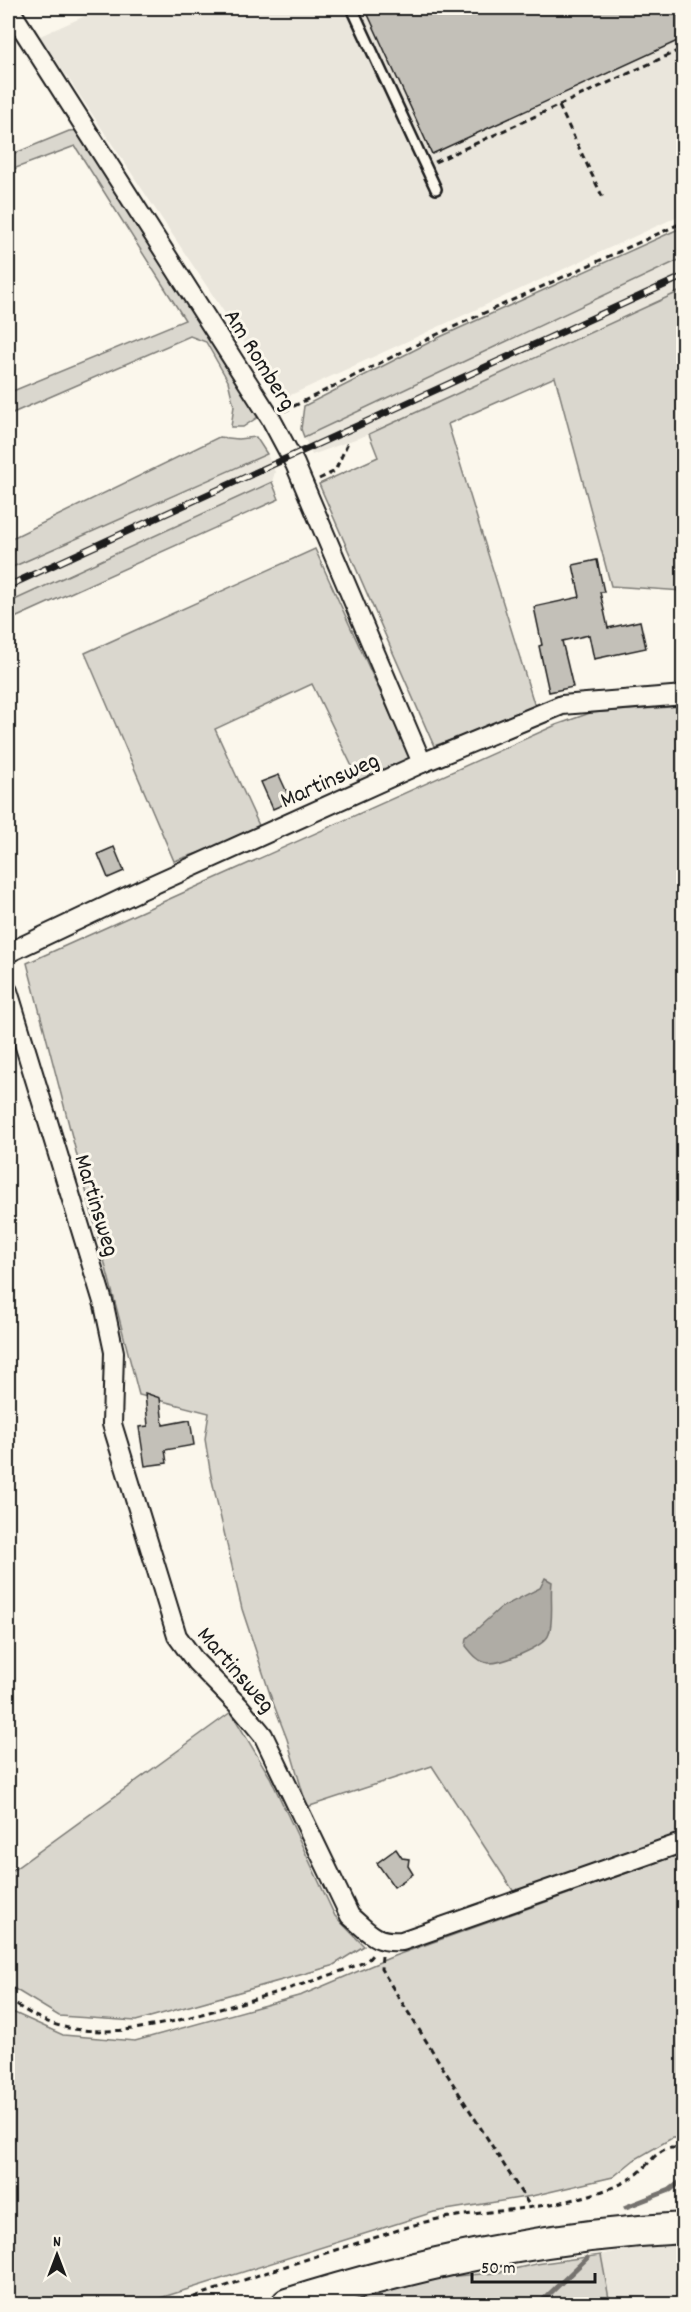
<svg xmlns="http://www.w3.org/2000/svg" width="691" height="2312" font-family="Dekko,sans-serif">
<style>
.built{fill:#eae6dc}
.green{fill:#dad7ce;stroke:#7b7a75;stroke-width:1.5}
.water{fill:#afaca5;stroke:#74726e;stroke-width:1.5}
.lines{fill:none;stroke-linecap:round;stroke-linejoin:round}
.stream{stroke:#74726e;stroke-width:5}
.building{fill:#c3c0b8;stroke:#1c1c1c;stroke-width:1.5}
.lane-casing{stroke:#1c1c1c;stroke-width:14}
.street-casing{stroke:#1c1c1c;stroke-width:22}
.primary-casing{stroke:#1c1c1c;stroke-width:34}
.path{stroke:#1c1c1c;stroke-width:3;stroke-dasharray:6 4.5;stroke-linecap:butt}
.lane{stroke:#fbf7ec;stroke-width:9}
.street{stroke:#fbf7ec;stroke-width:18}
.primary{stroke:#fbf7ec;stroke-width:30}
.rail-casing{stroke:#1c1c1c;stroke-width:7}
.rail{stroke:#fbf7ec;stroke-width:4.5;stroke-dasharray:14;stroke-linecap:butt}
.labels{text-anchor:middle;stroke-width:6;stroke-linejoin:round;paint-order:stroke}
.street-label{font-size:24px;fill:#1c1c1c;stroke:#fbf7ec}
</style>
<rect width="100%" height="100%" fill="#fbf7ec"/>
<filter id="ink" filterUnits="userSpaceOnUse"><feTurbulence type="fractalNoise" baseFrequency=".0167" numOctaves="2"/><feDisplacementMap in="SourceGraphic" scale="12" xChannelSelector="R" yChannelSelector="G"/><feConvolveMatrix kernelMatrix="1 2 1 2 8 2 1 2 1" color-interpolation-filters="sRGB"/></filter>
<g filter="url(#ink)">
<g class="built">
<path d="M103,8H683V214L282,399L40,36Z"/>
<path d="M683,258V290L369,434L312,455L304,437Z"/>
<path d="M267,454L275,472L272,482L8,603V569Z"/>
<path d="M683,2245V2304H559L600,2255L635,2247Z"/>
</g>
<g class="green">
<path d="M81,130L251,401L258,417L243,427H231L234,406L228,381L206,342L190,336L8,415V393L185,320L75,146L8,171V156L69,131Z"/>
<path d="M683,227V258L304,437L301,429L304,406L440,337Z"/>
<path d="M683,290V591L611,586L555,377L448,424L536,710L434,746L319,484L378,457L369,434Z"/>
<path d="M219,437L238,439L256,437L267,454L8,569V540Z"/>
<path d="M272,482L279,499L8,621V603Z"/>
<path d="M315,549L412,762L362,787L312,684L215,729L262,832L174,861L85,653Z"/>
<path d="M683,706V1832L514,1892L432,1766L307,1807L287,1739L272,1700L242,1609L211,1476L205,1439L209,1413L139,1395L27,963L556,725L590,713Z"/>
<path d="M231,1712L270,1777L335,1916L364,1946L332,1966L136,2021L59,2016L8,1985V1874Z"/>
<path d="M683,1853V2138H672L634,2160L613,2177L532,2196L434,2212L141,2304H8V2010L63,2035L135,2041L302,1995L394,1956Z"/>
<path d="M601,2255L610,2304H326L402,2280L496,2273L536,2264Z"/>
</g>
<path class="water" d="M545,1578L552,1582C550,1599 554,1618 549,1634C545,1647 501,1664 488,1663C478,1662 472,1653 466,1646L467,1638L500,1608L540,1588Z"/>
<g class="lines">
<g class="stream">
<path d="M626,2207L670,2190L684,2179"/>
<path d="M539,2304L587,2258"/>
</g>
</g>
<g class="building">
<path d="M365,8H684V38L432,154Z"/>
<path d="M597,560L604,592H600L608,628L640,621L646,648L594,659L589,635L562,641L573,687L549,692L539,646L542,645L534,607L580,597L573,565Z"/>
<path d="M279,775L291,801L273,809L261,782Z"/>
<path d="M114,847L124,871L108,878L98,854Z"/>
<path d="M145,1393L160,1398L163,1425L190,1420L194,1445L165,1450L167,1463L145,1466L139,1427L148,1426Z"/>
<path d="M396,1849L402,1858L409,1859L408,1866L413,1874L394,1887L377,1863Z"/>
</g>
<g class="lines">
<g class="lane-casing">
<path id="lane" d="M352,8L436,189"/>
</g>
<g class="street-casing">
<g id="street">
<path d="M9,8L271,419L295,464L422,763"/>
<path d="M8,953L141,890L422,763L562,705L684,695"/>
<path d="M8,991L104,1305L114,1352L112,1424L177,1636L196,1662L239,1706L263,1735L350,1916C370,1933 374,1943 402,1941L684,1842"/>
</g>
</g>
<g class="primary-casing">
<path id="primary" d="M287,2304C418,2263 546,2235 684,2228"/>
</g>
<g class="path">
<path d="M559,106L603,198"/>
<path d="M435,162L684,48"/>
<path d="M284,411L438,334L684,222"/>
<path d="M319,479L335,471L349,440"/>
<path d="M382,1956L381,1969L531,2208"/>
<path d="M8,1999C30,2015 54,2028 83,2030C132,2035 180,2020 227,2007C274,1993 321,1980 367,1961L372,1955"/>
<path d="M174,2304C237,2282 300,2261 364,2241C388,2234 413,2224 438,2219C489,2210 541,2210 590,2195C606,2190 623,2185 636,2175C651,2164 662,2138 684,2152"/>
</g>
<use href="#lane" class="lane"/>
<use href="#street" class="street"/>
<use href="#primary" class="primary"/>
<g class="rail-casing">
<path id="rail" d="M8,586L684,276"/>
</g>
<use href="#rail" class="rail"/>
</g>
</g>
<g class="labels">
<g class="street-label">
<text transform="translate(261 359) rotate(58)" y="8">Am Romberg</text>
<text transform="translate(329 779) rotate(-24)" y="8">Martinsweg</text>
<text transform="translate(98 1205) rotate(73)" y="8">Martinsweg</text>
<text transform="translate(237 1669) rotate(49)" y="8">Martinsweg</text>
</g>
</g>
<rect width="691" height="2312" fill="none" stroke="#fbf7ec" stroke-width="30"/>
<rect x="15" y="15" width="661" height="2282" fill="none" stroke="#1c1c1c" stroke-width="2" filter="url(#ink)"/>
<g transform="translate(57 2255)" stroke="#fbf7ec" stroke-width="4.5" paint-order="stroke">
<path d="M0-4.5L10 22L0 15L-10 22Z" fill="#1c1c1c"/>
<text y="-9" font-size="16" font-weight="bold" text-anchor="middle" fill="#1c1c1c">N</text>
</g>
<path d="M472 2273v9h123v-9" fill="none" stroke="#1c1c1c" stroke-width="3"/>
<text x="481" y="2273" font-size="18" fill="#1c1c1c" stroke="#fbf7ec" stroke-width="4.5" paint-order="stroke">50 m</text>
</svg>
